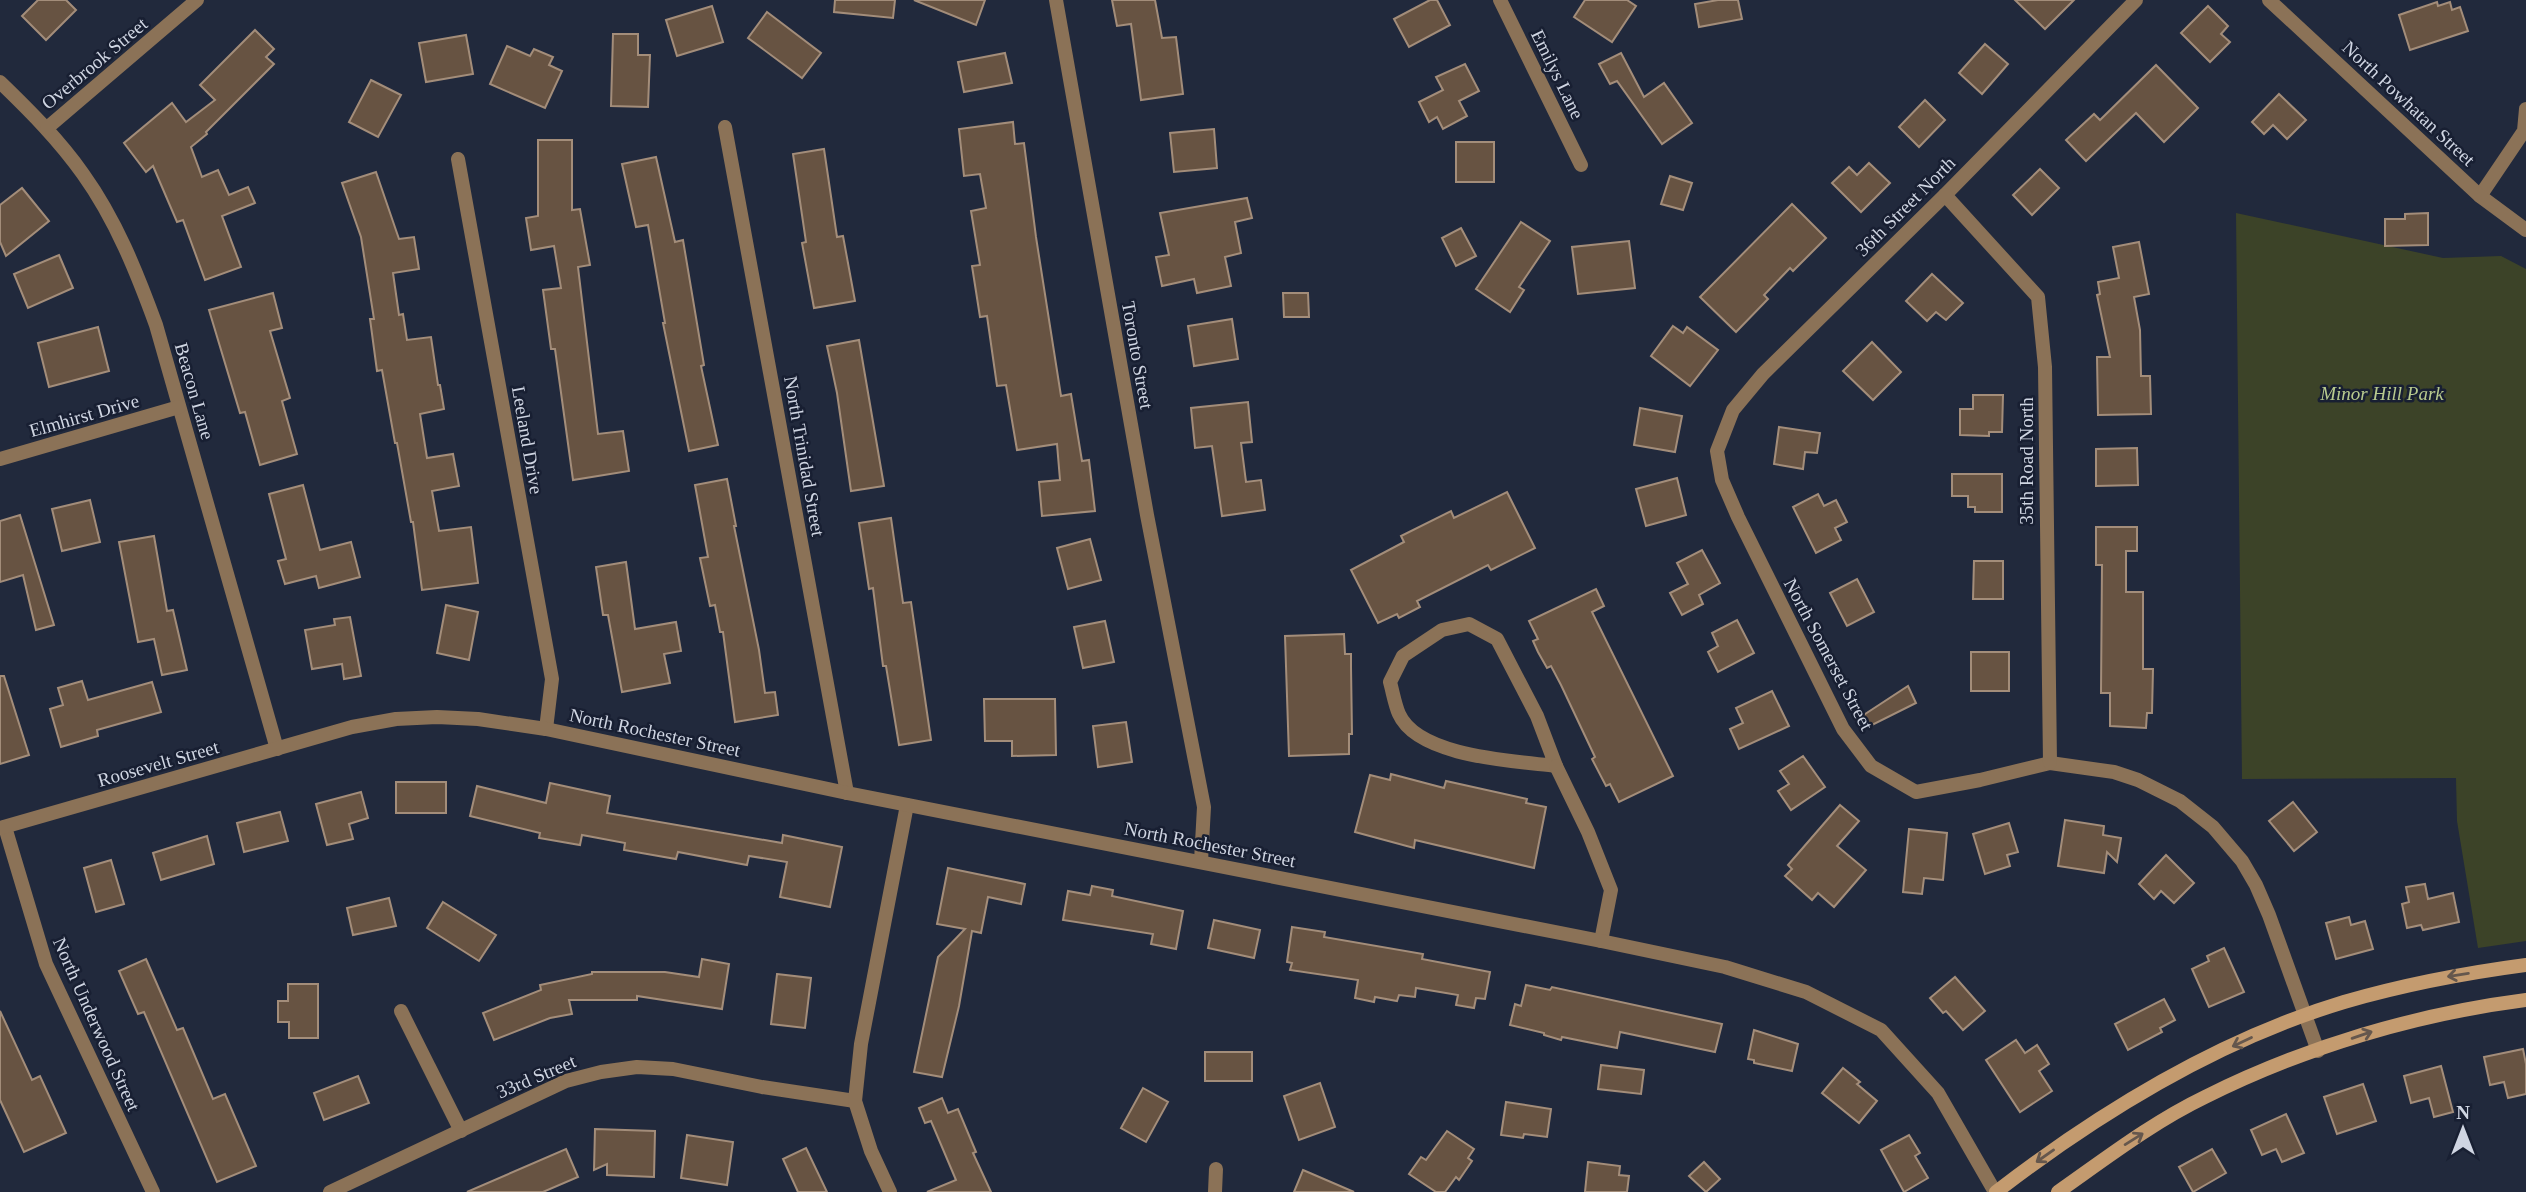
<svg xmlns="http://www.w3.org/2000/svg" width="2526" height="1192" font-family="'Times New Roman',serif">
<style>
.green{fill:#3c4328}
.building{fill:#675342;stroke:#a38d7a;stroke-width:2}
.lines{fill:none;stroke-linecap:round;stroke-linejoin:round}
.minor{stroke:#8b7257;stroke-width:14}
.tertiary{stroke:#8b7257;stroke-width:14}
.secondary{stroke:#c49b6f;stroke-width:14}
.oneway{stroke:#65574d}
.labels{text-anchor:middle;stroke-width:5;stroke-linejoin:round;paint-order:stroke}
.street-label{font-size:19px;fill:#cfd5e2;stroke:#181f32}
.park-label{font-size:19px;font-style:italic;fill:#b8ca8e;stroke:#181f32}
</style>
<rect width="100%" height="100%" fill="#21293c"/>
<path class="green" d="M2236,213L2443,258L2501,256L2526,269V941L2478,948L2457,821L2456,778L2242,779Z"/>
<g class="building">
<path d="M38,0H66L76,10L46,40L22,16Z"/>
<path d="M835,0H895L893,18L834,12Z"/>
<path d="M914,0H985L976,25Z"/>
<path d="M1112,0H1155L1162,38L1176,37L1183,94L1141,100L1131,24L1117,26Z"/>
<path d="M1430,0H1437L1450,25L1409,47L1394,19Z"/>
<path d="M1585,0H1627L1636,6L1612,42L1574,17Z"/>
<path d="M1718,0H1738L1742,19L1699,27L1695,4Z"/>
<path d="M2015,0H2074L2045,29Z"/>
<path d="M2437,2L2438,6L2450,2L2452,10L2460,7L2468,31L2410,50L2399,15Z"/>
<path d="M712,6L723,42L677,56L666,20Z"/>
<path d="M2208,6L2228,26L2221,34L2230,42L2210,62L2181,33Z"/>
<path d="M767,12L821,53L802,78L748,38Z"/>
<path d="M255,30L274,49L266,57L274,64L206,132L207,134L191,147L202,177L218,170L229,195L248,187L255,203L222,216L241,267L205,280L183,220L177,222L153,166L146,172L124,143L172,103L186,122L215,100L200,85Z"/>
<path d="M613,34H638V55H650L648,107L611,106Z"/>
<path d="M466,35L473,74L426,82L419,43Z"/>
<path d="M1985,44L2008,64L1982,94L1959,73Z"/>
<path d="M507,46L530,56L534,49L553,57L549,65L562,71L545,108L490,84Z"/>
<path d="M1005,53L1012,83L964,92L958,62Z"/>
<path d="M1621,53L1644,97L1664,83L1692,123L1662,144L1617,81L1610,84L1599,64Z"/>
<path d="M1465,64L1479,91L1459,101L1467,116L1443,129L1437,117L1429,122L1419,102L1443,90L1436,77Z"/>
<path d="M2156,65L2198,108L2164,142L2136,113L2086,161L2066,140L2094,114L2100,120Z"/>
<path d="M371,80L401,95L378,137L349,122Z"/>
<path d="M2279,94L2306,120L2287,139L2273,125L2264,134L2252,122Z"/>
<path d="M1925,100L1945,120L1919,147L1899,127Z"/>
<path d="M1013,122L1015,144L1024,143L1036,237L1061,396L1071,394L1082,461L1089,460L1095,511L1042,516L1039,482L1060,480L1057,444L1017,450L1006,385L997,386L987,316L980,317L972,266L980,265L971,211L986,208L980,174L964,176L959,129Z"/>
<path d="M1214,129L1217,168L1174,172L1170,133Z"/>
<path d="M538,140H572V210L580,209L590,265L578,267L598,434L623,431L629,471L573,480L555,349H551L543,290L561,288L554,246L531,250L526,218L538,216Z"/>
<rect x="1456" y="142" width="38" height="40"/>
<path d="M824,149L837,237L843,236L855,301L814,308L802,243L806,242L793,154Z"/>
<path d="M656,157L675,242L683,240L704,365L701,366L718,445L689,451L663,323H665L648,225L636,227L622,164Z"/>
<path d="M1869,163L1890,183L1861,212L1832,183L1849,167L1857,175Z"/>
<path d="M2040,169L2059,188L2032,215L2013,195Z"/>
<path d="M376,172L399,239L414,237L419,269L393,273L399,315L403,314L407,340L431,337L438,385H440L444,409L420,414L427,458L453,454L459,486L432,491L439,531L471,527L478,583L422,590L413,522H411L397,443H395L382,370L377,371L370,319H374L361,237L342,183Z"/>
<path d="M1670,176L1692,183L1683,210L1661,204Z"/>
<path d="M22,188L49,221L6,256L0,242V205Z"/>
<path d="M1247,198L1252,218L1235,222L1241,253L1225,257L1231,286L1197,293L1194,279L1162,286L1156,257L1169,255L1160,213Z"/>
<path d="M1792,204L1826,238L1793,271L1790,268L1764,295L1768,299L1736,332L1700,297Z"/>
<path d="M2428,213V245L2385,246V219H2405V214Z"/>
<path d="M1521,222L1550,241L1519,287L1524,290L1510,312L1476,289Z"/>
<path d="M1461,228L1476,256L1456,266L1442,238Z"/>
<path d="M1629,241L1635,288L1578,294L1572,247Z"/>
<path d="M2139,242L2149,294L2134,297L2140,330L2141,376H2150L2151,414L2098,415L2097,357H2110L2097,295L2100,294L2098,282L2119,278L2113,247Z"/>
<path d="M59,255L73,288L28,308L14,274Z"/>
<path d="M1932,274L1963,303L1946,320L1936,312L1927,321L1906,301Z"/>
<path d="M273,293L282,328L270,331L290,398L282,401L297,454L260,465L245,412L240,413L209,310Z"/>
<path d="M1283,293H1308L1309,317H1284Z"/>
<path d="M1232,319L1238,359L1194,366L1188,326Z"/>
<path d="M1673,326L1683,333L1687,327L1718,350L1690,386L1651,356Z"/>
<path d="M98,327L109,371L49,387L38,343Z"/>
<path d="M859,340L884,486L851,491L837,393L827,346Z"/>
<path d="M1872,342L1901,372L1873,400L1843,371Z"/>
<path d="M1973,395H2003L2002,432H1989V436L1960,435V409H1973Z"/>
<path d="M1248,402L1252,442L1241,443L1246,482L1261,480L1265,510L1222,516L1212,446L1195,448L1191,408Z"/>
<path d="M1640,408L1682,416L1675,452L1634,445Z"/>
<path d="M1779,427L1820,433L1817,453L1805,452L1803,469L1774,464Z"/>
<path d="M2137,448L2138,485L2096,486V449Z"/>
<path d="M1952,474H2002V512H1975V507H1968V496H1952Z"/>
<path d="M1677,478L1686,515L1646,526L1636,489Z"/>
<path d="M727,479L736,526H734L759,650L765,693L775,692L778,715L735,722L723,632H720L715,605L710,606L700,558L708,557L695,485Z"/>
<path d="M303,485L320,550L351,542L360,577L319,588L316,576L285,584L278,561L286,559L269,494Z"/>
<path d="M1507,492L1535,548L1491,570L1488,565L1417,601L1420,607L1399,618L1397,614L1378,623L1351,570L1404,542L1401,536L1451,511L1454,518Z"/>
<path d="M1818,494L1824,506L1836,500L1847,522L1835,528L1841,540L1816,553L1793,507Z"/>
<path d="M90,500L100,542L62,551L52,509Z"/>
<path d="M20,515L54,625L36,630L23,575L0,582V521Z"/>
<path d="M891,518L903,603L911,602L931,740L899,745L886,666H883L873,588L869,589L859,523Z"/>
<path d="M2096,527H2137V551H2126V592H2143V669H2153L2152,713H2147L2146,728L2110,726V693H2101L2102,565H2096Z"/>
<path d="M154,536L167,611L173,610L187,670L162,675L154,639L138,642L119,542Z"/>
<path d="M1090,539L1101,580L1068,589L1057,548Z"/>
<path d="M1702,550L1720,583L1699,595L1703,604L1682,615L1670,593L1688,584L1677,563Z"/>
<path d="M1974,561H2003V599H1973Z"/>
<path d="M626,562L635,629L676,622L681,651L664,654L670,683L622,692L608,615H603L596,567Z"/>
<path d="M1857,579L1874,612L1847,626L1830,593Z"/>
<path d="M1596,589L1604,606L1592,612L1673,776L1619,802L1610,784L1606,786L1592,759L1595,757L1561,685L1551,666L1547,668L1538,652L1533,641L1538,639L1529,621Z"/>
<path d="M446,605L478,612L469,660L437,653Z"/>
<path d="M350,617L361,676L344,679L342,664L312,669L305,630L335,625L334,619Z"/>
<path d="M1737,620L1754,653L1718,672L1708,652L1718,646L1712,633Z"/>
<path d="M1105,621L1114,662L1083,668L1074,627Z"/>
<path d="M1344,634L1345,654H1351V667L1352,734H1349V754L1289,756L1285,636Z"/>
<rect x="1971" y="652" width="38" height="39"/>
<path d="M0,676H4L29,755L0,764Z"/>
<path d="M82,681L88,700L152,682L161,712L97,730L98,736L61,747L50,709L63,705L58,688Z"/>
<path d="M1908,686L1916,703L1862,730L1856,720Z"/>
<path d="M1772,691L1789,726L1739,749L1730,729L1743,723L1736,708Z"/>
<path d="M984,699H1055L1056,755L1012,756V741H985Z"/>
<path d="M1126,722L1132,762L1098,767L1093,726Z"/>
<path d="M1803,756L1825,787L1791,810L1778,791L1789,784L1780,771Z"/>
<path d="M1391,774L1444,788L1446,781L1527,799L1526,803L1546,807L1534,868L1415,840L1414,848L1355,832L1370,775L1390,780Z"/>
<rect x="396" y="782" width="50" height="31"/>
<path d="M550,783L610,796L607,813L782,843L783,835L842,847L830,907L780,897L787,862L749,856L747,865L678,852L676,859L624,850L625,843L582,835L580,845L539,838L540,833L470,816L477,786L546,803Z"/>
<path d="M361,792L368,818L349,824L353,839L327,845L316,804Z"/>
<path d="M2293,802L2317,832L2294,851L2269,821Z"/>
<path d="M1840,805L1859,821L1837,846L1866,870L1834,907L1818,893L1812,900L1785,876L1792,869L1788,865Z"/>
<path d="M280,812L288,841L244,852L237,823Z"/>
<path d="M2065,820L2104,826L2103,835L2121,838L2117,862L2107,852L2104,873L2058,866Z"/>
<path d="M2009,823L2018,852L2007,855L2010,866L1985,874L1973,834Z"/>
<path d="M1909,829L1947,833L1943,880L1924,878L1922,894L1903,892Z"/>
<path d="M207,836L214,864L161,880L153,853Z"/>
<path d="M2166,855L2194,883L2174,903L2161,891L2154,899L2139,884Z"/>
<path d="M111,860L124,904L96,912L84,868Z"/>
<path d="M948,868L1025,884L1021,904L988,897L981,933L972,931L959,1006L942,1077L914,1072L938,957L965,929L937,924Z"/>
<path d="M2425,884L2428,899L2453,893L2459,922L2423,930L2421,925L2407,928L2402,904L2409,902L2406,887Z"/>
<path d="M1092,886L1113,890L1112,896L1183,911L1176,949L1151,944L1153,934L1063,920L1068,891L1090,895Z"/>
<path d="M389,898L396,926L353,935L347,908Z"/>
<path d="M443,902L496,935L479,961L427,928Z"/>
<path d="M2349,917L2351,925L2365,921L2373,949L2336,959L2326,923Z"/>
<path d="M1214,920L1260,930L1254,958L1208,948Z"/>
<path d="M1292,927L1325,932L1324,937L1423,954L1422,959L1490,972L1485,999L1476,998L1474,1008L1456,1005L1458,995L1416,988L1415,997L1399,995L1397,1001L1375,997L1374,1002L1355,998L1358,980L1290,970L1292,963L1287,962Z"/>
<path d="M2224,948L2244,992L2209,1007L2192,969L2209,961L2207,956Z"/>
<path d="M146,959L177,1030L183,1028L213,1099L225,1094L256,1166L217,1182L144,1012L138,1014L119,971Z"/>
<path d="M702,959L729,964L722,1009L637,996V1000H569L572,1014L550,1018L494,1040L483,1013L541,990L540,985L592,974V972H665L699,977Z"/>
<path d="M777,974L811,978L805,1028L771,1024Z"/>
<path d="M1955,977L1985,1011L1963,1030L1946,1011L1943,1013L1930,998Z"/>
<path d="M288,984H318V1038H289V1022H278V1001H288Z"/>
<path d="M1526,985L1550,990L1552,987L1722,1024L1715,1052L1620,1032L1617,1048L1562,1037L1561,1040L1544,1035V1033L1510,1025L1515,1004L1521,1006Z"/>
<path d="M2164,999L2175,1020L2160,1028L2162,1032L2128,1050L2115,1024Z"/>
<path d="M0,1011L32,1080L40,1076L66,1133L24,1152L0,1100Z"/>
<path d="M1754,1030L1798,1044L1792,1071L1754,1063V1060L1748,1059Z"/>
<path d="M2016,1040L2025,1053L2037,1045L2049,1064L2039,1071L2052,1091L2020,1112L1986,1060Z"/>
<path d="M2523,1049L2526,1064V1094L2508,1098L2504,1082L2490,1085L2484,1057Z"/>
<rect x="1205" y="1052" width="47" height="29"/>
<path d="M1601,1065L1644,1070L1641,1094L1598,1089Z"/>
<path d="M2441,1066L2453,1112L2434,1117L2429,1098L2411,1103L2404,1076Z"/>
<path d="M1843,1068L1860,1082L1857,1084L1877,1101L1859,1123L1822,1093Z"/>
<path d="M358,1076L369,1103L324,1120L314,1093Z"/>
<path d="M1320,1083L1335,1127L1299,1140L1284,1096Z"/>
<path d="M2363,1084L2376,1121L2337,1134L2324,1097Z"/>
<path d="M1143,1088L1168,1102L1146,1142L1121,1128Z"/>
<path d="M942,1098L948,1113L958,1109L976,1152L973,1153L991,1192H927L956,1180L931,1121L925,1123L919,1108Z"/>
<path d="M1506,1102L1551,1109L1547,1137L1524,1134L1523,1138L1501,1135Z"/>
<path d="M2286,1114L2304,1153L2282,1162L2276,1149L2262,1155L2251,1130Z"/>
<path d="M595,1129L655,1131L654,1177L607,1175V1164L594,1170Z"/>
<path d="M1447,1131L1474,1149L1468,1158L1472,1161L1459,1180L1456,1177L1445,1192H1436L1409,1174L1421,1157L1426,1160Z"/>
<path d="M687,1135L733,1142L727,1185L681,1178Z"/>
<path d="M1909,1135L1920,1153L1915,1156L1928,1178L1904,1192L1881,1150Z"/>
<path d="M806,1148L827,1192H798L783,1159Z"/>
<path d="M566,1149L578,1177L543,1192H467Z"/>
<path d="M2212,1149L2226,1173L2193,1192L2179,1167Z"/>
<path d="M1588,1162L1620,1166L1619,1175L1629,1176L1627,1192H1585Z"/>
<path d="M1704,1162L1720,1179L1706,1192L1689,1176Z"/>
<path d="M1303,1170L1354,1192H1294Z"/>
</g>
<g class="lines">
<g class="minor">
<path d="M1056,0L1147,515L1204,807L1201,861"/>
<path d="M1500,0L1581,165"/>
<path d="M2136,0L1945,195L1763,374L1733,410L1717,451L1722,480L1738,517L1843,729L1871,766L1916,792L1980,780L2050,763L2114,772L2138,780L2180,801L2213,827L2242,861L2256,885L2269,915L2318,1051"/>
<path d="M0,82C30,111 59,140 83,174C116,220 137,273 156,325L277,749"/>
<path d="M725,127L847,793"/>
<path d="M47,128L197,0"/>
<path d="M458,159L552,679L546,729"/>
<path d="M1945,195L2038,297L2045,367L2050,763"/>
<path d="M2480,196L2524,131L2526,109"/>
<path d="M0,459L179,407"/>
<path d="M1469,624L1497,639L1537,716L1556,766C1515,761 1418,757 1399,714C1395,705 1393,693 1390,682L1403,656L1442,630Z"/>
<path d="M1556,766L1588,832L1611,890L1601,941"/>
<path d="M5,827L46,964L153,1192"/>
<path d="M401,1011L461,1131"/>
<path d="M330,1192L566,1081L601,1072L637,1067L673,1069L762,1087L855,1101"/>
<path d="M890,1192L871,1151L855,1101L861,1044L907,805"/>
<path d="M1215,1192L1216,1169"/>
</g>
<g class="tertiary">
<path d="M2269,0L2480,196L2526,230"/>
<path d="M0,828L352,727L396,719L437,717L478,719L546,729L847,793L1601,941L1725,967L1806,992L1881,1030L1938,1093L1995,1192"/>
</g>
<g class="secondary">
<path d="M1996,1192C2100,1112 2218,1040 2344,1002C2403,985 2465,973 2526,965"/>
<path d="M2058,1192C2105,1159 2153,1122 2205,1097C2305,1047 2416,1014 2526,1000"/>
</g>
</g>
<defs><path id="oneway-shaft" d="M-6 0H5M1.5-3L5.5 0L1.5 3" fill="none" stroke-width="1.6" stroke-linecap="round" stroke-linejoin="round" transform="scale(1.75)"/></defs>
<g class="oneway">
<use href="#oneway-shaft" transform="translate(2458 975) rotate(171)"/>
<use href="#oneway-shaft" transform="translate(2362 1035) rotate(-19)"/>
<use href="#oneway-shaft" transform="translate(2242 1042) rotate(155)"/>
<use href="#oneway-shaft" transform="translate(2134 1139) rotate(-32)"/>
<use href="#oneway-shaft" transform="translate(2045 1156) rotate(145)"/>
</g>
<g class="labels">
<g class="street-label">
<text transform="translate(94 63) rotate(-40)" y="7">Overbrook Street</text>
<text transform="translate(1558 74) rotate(64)" y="7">Emilys Lane</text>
<text transform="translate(2409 103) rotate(43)" y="7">North Powhatan Street</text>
<text transform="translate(1905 206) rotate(-45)" y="7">36th Street North</text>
<text transform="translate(1138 355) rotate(80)" y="7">Toronto Street</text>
<text transform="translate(195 391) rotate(74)" y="7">Beacon Lane</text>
<text transform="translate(84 415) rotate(-16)" y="7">Elmhirst Drive</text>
<text transform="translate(528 440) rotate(80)" y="7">Leeland Drive</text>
<text transform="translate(805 456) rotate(80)" y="7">North Trinidad Street</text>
<text transform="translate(2026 461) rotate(-90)" y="7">35th Road North</text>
<text transform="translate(1829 654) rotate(62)" y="7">North Somerset Street</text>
<text transform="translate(655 732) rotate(12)" y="7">North Rochester Street</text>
<text transform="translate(158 763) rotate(-16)" y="7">Roosevelt Street</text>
<text transform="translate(1210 844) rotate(11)" y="7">North Rochester Street</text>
<text transform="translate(97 1024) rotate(66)" y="7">North Underwood Street</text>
<text transform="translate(536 1076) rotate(-23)" y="7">33rd Street</text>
</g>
<g class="park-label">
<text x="2382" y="400">Minor Hill Park</text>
</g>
</g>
<g transform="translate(2463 1129)" stroke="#181f32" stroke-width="5" paint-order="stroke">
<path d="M0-5L12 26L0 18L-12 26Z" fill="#cfd5e2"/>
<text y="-10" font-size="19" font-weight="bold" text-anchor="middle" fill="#cfd5e2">N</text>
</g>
</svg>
